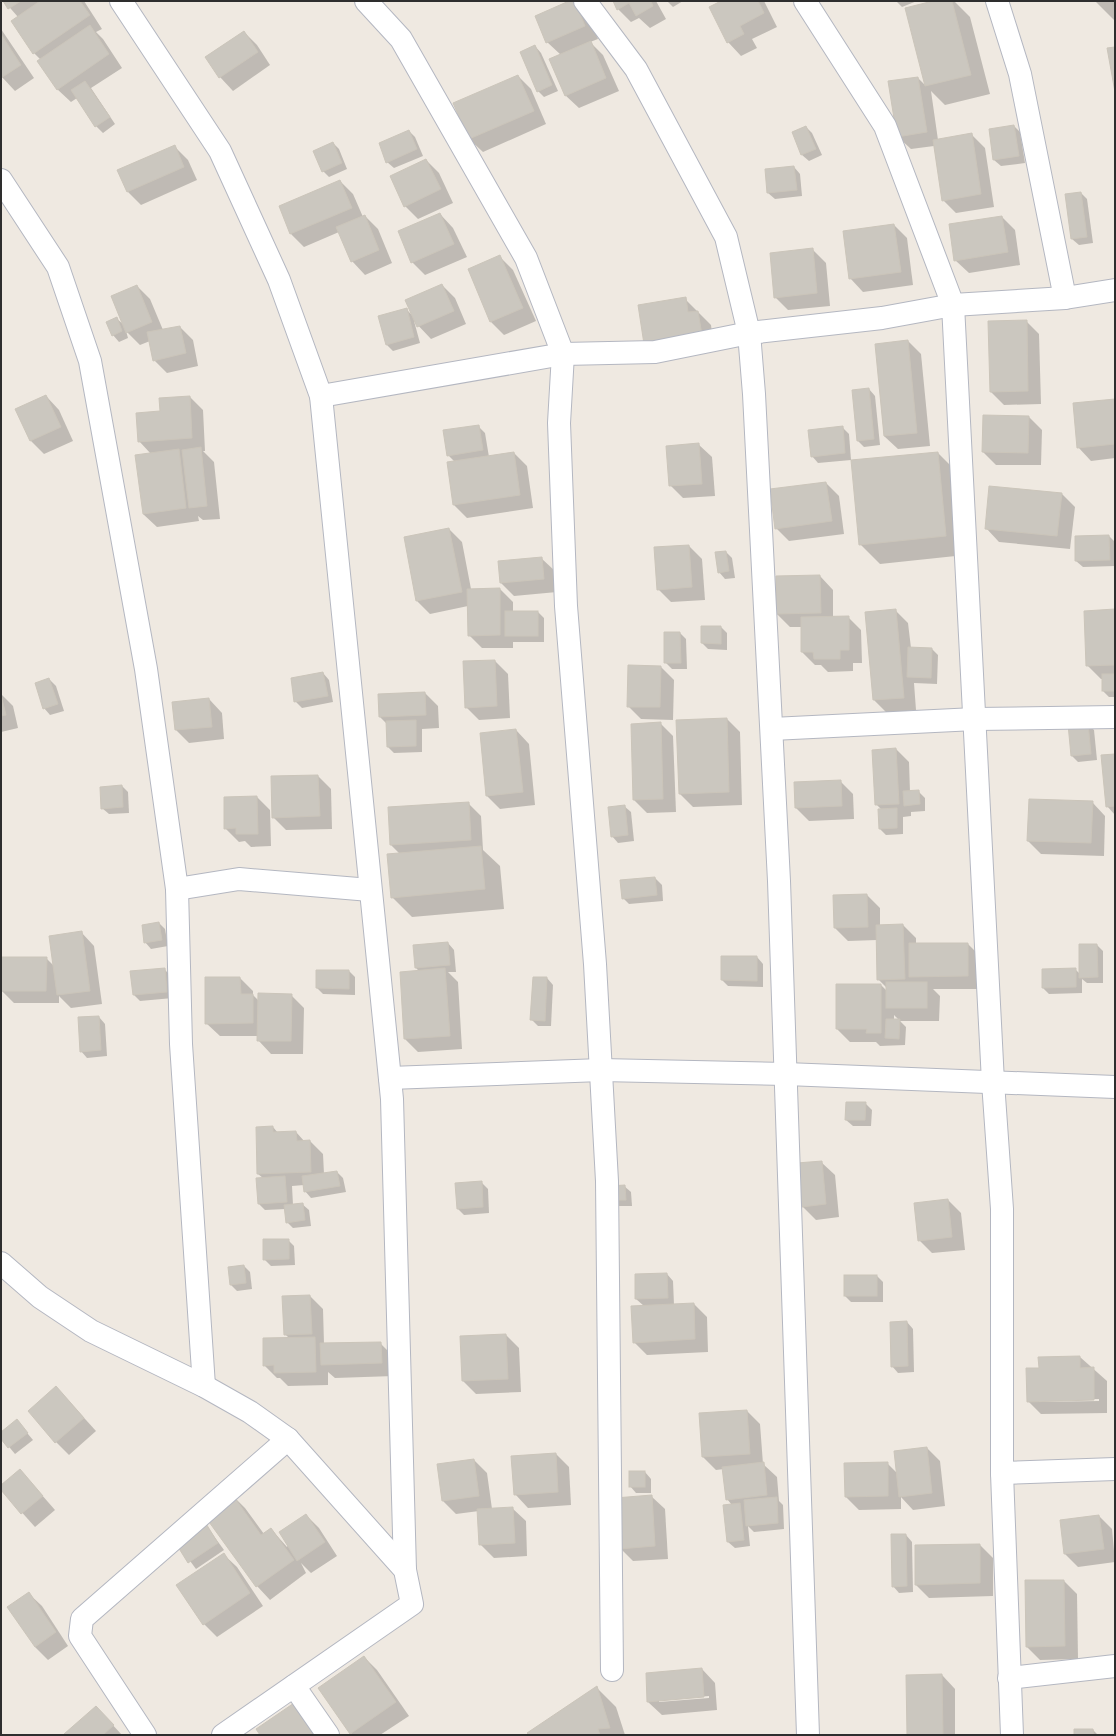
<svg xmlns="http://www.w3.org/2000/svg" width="1116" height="1736" font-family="Commissioner,sans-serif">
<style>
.shadow{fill:#0003;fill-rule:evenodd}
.building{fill:#cbc7bf;stroke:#cbc5ba}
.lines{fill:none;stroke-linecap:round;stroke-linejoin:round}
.street-casing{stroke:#b4b7c1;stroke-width:24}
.street{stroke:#fff;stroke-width:22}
</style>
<rect width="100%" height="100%" fill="#efe9e1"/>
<g class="shadow">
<path d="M4,1H84L102,29L96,32L103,39L122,68L91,88L115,124L103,133L96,126L77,98L71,102L57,89L41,60L34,53L18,17Z"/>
<path d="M571,1L587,13L598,39L590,42L603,55L619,91L579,108L565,95L561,55L547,42Z"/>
<path d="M614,1H656L666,19L650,28L639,18L631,22L618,9Z"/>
<path d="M667,1H683L673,7Z"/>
<path d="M723,1H764L777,27L752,39L757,48L741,56L728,42Z"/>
<path d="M896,1H917L902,7Z"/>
<path d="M937,1H954L970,17L990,94L945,105L931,91L938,140L972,135L985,148L994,207L956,213L943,200L934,146L911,149L897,136L918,78L925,85Z"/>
<path d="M1096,1H1115V21L1096,2Z"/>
<path d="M1,29L34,78L15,91L1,76Z"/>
<path d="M244,32L257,45L270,65L233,91L220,77L206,57Z"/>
<path d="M535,46L541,53L558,91L544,97L538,91Z"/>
<path d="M518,76L531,89L546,124L483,152L469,139Z"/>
<path d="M1014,126L1020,132L1025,163L1001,166L994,160L990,130Z"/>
<path d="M806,127L812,133L822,155L809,161L802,155L793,132Z"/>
<path d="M409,131L415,137L423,156L394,168L387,162Z"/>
<path d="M333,143L339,149L347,169L329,177L323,171Z"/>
<path d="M175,147L188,160L197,180L141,205L128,192L119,171Z"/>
<path d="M426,160L439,173L453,203L418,219L405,206Z"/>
<path d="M794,167L800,174L802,196L775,199L768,193Z"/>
<path d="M340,181L353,194L363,217L365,216L378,229L392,263L365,275L352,261L339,232L304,247L291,234L280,207Z"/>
<path d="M1081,193L1087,199L1093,243L1079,245L1072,239Z"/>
<path d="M440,214L453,228L467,257L425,275L412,262Z"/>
<path d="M1002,217L1015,230L1020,265L969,273L955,260Z"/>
<path d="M894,225L907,238L913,285L863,292L850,278Z"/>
<path d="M812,249L826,263L830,306L788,310L775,297Z"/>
<path d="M500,257L513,270L536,321L504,335L491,322L469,270Z"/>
<path d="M442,285L455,298L466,324L431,339L414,321L420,343L393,351L386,344L406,309L413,316Z"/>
<path d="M137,286L150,299L163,330L180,327L193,340L198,366L167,373L154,360L150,341L140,345L126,331L128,338L119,342L113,335L116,318L124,325Z"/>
<path d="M685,299L711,325L714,348L658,357Z"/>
<path d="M1026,321L1039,334L1041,404L1004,405L991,392Z"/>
<path d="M908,341L921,354L930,446L898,449L884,436L876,345Z"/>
<path d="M869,389L875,396L880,445L864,447L858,441Z"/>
<path d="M46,396L59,410L73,441L44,454L31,441L17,409Z"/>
<path d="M190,397L203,410L205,451H203L214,462L220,519L203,520L198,516L199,521L157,527L143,514L151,454L139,441L161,412Z"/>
<path d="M1115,401V458L1091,461L1078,447Z"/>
<path d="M1029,417L1042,430L1041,465H996L983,452Z"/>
<path d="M478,426L485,433L489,457L514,453L527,466L533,508L467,518L454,505L455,462L448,455Z"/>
<path d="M842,427L849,434L851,460L818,463L812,456Z"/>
<path d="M698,444L712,457L715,496L683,498L670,485Z"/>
<path d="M938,453L957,472L965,555L880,564L860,544Z"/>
<path d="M826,483L839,496L844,534L789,541L776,528Z"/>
<path d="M990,487L1062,494L1075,507L1070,549L999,542L986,528Z"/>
<path d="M449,529L462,542L471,589H500L513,602V612H538L544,618V642H513V648H482L469,635L468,606L430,614L417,601Z"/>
<path d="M1109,536L1115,542V566L1083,567L1076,561Z"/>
<path d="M689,546L702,559L705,600L671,602L658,589Z"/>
<path d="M726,552L732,558L735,578L725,579L719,572Z"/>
<path d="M541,558L555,571L557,592L514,596L501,583Z"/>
<path d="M820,576L833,590V617H848L861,630L862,663H853V671L828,672L821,665H815L802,652V627H790L777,614Z"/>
<path d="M895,610L908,623L911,648L932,649L938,655L937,684L914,683L916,710L887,713L874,700Z"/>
<path d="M1115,610V697H1109L1103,691V679H1101L1087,665Z"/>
<path d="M702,627H721L727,633V650L708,649L702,643Z"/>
<path d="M680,633L686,639L687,669H672L665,662Z"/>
<path d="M495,661L508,674L510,718L479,720L466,707Z"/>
<path d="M661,667L674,680L673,720L641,719L628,706Z"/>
<path d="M323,673L329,680L333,702L302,708L295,701Z"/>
<path d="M49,679L56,686L64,711L50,715L44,708Z"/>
<path d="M425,693L438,706L439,728L422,729V752L394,753L388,747L387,724L380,717Z"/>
<path d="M1,694L13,706L18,728L1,732Z"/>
<path d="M209,699L222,713L224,739L189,743L176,730Z"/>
<path d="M727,719L740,732L742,805L693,807L680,794Z"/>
<path d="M660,723L673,736L676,812L647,813L634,800Z"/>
<path d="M1087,724L1094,730L1097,760L1078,762L1072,756Z"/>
<path d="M516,730L529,744L535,805L500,809L487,796Z"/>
<path d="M896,749L909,762L910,792L918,791L925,798V811L911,812V816L903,817V834L886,835L880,829L882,810L876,804Z"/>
<path d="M1115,755V815L1107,806Z"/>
<path d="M318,776L331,789L332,829L286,830L273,817L272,777Z"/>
<path d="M840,781L853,794L854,819L809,821L796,808L795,783Z"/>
<path d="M122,786L128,792L129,813L109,814L102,808Z"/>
<path d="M257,797L270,810L271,846L251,847L245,841L239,842L225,828Z"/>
<path d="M1092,802L1105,816L1104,856L1041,854L1028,841Z"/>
<path d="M468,803L481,816L483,850L500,866L504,909L412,917L392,897L400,854L391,845Z"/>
<path d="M624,806L631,812L634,841L618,843L612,836Z"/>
<path d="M655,878L662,885L663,901L629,904L623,898Z"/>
<path d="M867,895L880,908V926L903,925L916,938V944H968L981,957V989H933L940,996L939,1021H900L906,1027L905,1045L880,1046L876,1042H850L837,1029L881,985L887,991V988L878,979L877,940L848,941L835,928ZM894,1015L899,1020H894Z"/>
<path d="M159,923L165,929L168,946L151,949L145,942Z"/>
<path d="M81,932L94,946L102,1004L71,1008L59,996V1003H14L1,990V958H46L54,966Z"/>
<path d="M448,943L454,950L456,972H448L458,982L462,1049L418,1052L405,1039L419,971L416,968L414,946Z"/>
<path d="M1097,945L1103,951V983H1087L1082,979V993L1049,994L1043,988L1075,969L1080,974Z"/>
<path d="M757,957L763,964V987L728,986L722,980Z"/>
<path d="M164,969L171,976L173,998L140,1001L134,995Z"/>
<path d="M317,971H349L355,977V995L323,994L317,988Z"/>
<path d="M240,978L253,991V995L259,1001L291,995L304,1008L303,1054H271L258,1040V1036H220L206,1023Z"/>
<path d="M533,978H547L553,985L551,1026H538L531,1019Z"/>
<path d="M99,1017L105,1024L107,1056L87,1058L81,1051Z"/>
<path d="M865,1103L872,1110L871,1126H853L846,1120Z"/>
<path d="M273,1127L278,1133L296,1132L305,1142L310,1141L323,1154L324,1174L337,1172L343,1178L346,1192L311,1198L305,1191L304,1185L292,1186L293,1205L302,1204L309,1210L311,1226L293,1228L287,1222L286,1209L265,1210L259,1204L263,1178L258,1174Z"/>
<path d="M821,1162L835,1175L839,1217L816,1220L803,1207Z"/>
<path d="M481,1182L488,1189L489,1213L464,1215L458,1209Z"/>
<path d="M624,1186L631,1192L632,1206H618L611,1187Z"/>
<path d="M948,1200L961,1213L965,1250L932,1253L919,1240Z"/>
<path d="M288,1240L294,1246L295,1265L271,1266L264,1259Z"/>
<path d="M244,1266L250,1272L252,1289L237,1291L231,1285Z"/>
<path d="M667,1274L673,1281L674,1305L694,1304L707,1317L708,1352L647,1355L634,1342L644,1306L636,1299Z"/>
<path d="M877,1276L883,1282V1302H851L845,1296Z"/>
<path d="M310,1296L323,1309L324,1344L380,1343L393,1356L394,1376L335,1378L328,1372V1385L288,1386L280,1378H277L264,1365L290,1339L285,1334Z"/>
<path d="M907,1322L913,1329L914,1372L898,1373L892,1366Z"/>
<path d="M506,1335L519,1348L521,1392L476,1394L463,1381L461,1337Z"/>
<path d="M1080,1357L1107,1381V1413L1041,1414L1028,1401L1040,1369ZM1099,1399V1401L1039,1402V1400Z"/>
<path d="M56,1387L96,1431L69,1455L56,1442Z"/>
<path d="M747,1411L760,1424L763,1464L777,1477L779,1501L783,1505L784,1529L754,1532L748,1526L750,1546L735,1548L728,1542L732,1505L727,1499L724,1469L716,1470L702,1456Z"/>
<path d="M17,1421L33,1440L15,1454L1,1437V1433Z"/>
<path d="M927,1448L940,1461L945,1506L913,1510L901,1497V1509L859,1510L846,1497L887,1463L897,1473Z"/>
<path d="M556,1454L569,1467L571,1505L528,1508L515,1494Z"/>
<path d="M474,1460L487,1473L492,1509L512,1508L526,1521L527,1556L494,1558L480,1544L479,1511L456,1514L443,1501L438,1465Z"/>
<path d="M20,1470L55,1510L35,1527L1,1489V1487Z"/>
<path d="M630,1472H645L651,1479V1493H636L630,1486Z"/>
<path d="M232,1495L245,1508L264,1534L271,1529L287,1547L306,1515L319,1528L337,1556L311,1573L301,1563L306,1573L270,1600L257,1586Z"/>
<path d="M651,1496L665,1509L668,1559L633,1561L620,1548Z"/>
<path d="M1099,1516L1112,1529L1115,1562L1078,1567L1065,1554Z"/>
<path d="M205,1524L224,1550L196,1569L176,1542Z"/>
<path d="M906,1535L912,1542L913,1592L899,1593L893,1586Z"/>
<path d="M980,1545L993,1558V1596L929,1598L916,1585Z"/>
<path d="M223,1554L237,1567L263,1606L217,1637L204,1624Z"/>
<path d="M1064,1581L1077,1594L1078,1659L1040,1660L1027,1647Z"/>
<path d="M28,1593L42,1606L68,1646L48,1660L35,1647Z"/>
<path d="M364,1657L377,1670L409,1716L380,1735H352L351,1733Z"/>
<path d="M702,1669L715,1683L717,1710L662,1715L648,1702ZM709,1696V1698L659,1702V1700Z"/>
<path d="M942,1675L955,1689V1735H908Z"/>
<path d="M597,1688L616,1707L625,1735H530Z"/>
<path d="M96,1707L122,1735H67Z"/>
<path d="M1093,1730L1098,1735H1075Z"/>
</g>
<g class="building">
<path d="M3,1H21L8,9Z"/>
<path d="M40,1H80L90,15L33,54L11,21Z"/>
<path d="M569,1H575L585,26L546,43L535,16Z"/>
<path d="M613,1H651L653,6L636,16L629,3L617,10Z"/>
<path d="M721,1H758L764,13L740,26L744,34L727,43L709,7Z"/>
<path d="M933,1H952L971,75L925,86L905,8Z"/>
<path d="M90,25L109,54L57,90L37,61Z"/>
<path d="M244,31L258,52L219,78L205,57Z"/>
<path d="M1,34L21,65L1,78Z"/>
<path d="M591,41L606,78L565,96L549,59Z"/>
<path d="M535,45L552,85L537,92L520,52Z"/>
<path d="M1115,47V92L1107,48Z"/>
<path d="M518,75L534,111L469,139L453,103Z"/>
<path d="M918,77L927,132L897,137L888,81Z"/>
<path d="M85,81L110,117L95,127L71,90Z"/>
<path d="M1014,125L1019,156L993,160L989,129Z"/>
<path d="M806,126L816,149L801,155L792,132Z"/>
<path d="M409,130L417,149L386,163L379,143Z"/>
<path d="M972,133L981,194L942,201L933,140Z"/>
<path d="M333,142L342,163L322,172L313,151Z"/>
<path d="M175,145L184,167L127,192L117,170Z"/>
<path d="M426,159L441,189L404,207L390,176Z"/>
<path d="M794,166L797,190L767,193L765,169Z"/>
<path d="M340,180L352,208L290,234L279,206Z"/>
<path d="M1081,192L1087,237L1071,239L1065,194Z"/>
<path d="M440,213L454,244L411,263L398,231Z"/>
<path d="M365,215L379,250L351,262L336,227Z"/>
<path d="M1002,216L1008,252L954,261L949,224Z"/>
<path d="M894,224L901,272L849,279L843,231Z"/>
<path d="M813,248L817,293L774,298L770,253Z"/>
<path d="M500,255L523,308L490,322L468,269Z"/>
<path d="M442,284L454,311L417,327L405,300Z"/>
<path d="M137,285L152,322L126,333L111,296Z"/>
<path d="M686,297L688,312L698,311L702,335L644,344L638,305Z"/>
<path d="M407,308L414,337L386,345L378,316Z"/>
<path d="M117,317L122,331L112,336L106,322Z"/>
<path d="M1027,320L1028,391L990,392L988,321Z"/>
<path d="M180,326L186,353L153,361L147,332Z"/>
<path d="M908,340L917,433L884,436L875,344Z"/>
<path d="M869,388L874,439L857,441L852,390Z"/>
<path d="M46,395L61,427L30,441L15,409Z"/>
<path d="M190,396L192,438L138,442L136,413L160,411L159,398Z"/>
<path d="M1115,399V444L1077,448L1073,403Z"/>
<path d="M983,415L1029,416L1028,453L982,452Z"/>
<path d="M479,425L483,450L447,456L443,430Z"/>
<path d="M843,426L845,453L811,457L808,430Z"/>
<path d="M699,443L702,484L669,486L666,446Z"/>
<path d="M201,447L207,506L189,508L182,450Z"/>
<path d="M179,449L186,508L143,514L135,455Z"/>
<path d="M514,452L520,495L453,505L447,462Z"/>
<path d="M938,452L946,536L859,545L851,460Z"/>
<path d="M826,482L832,521L775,529L770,489Z"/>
<path d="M989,486L1062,493L1057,536L985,529Z"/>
<path d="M449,528L462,592L416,601L404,537Z"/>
<path d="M1109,535L1110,560L1075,561V536Z"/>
<path d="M689,545L692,587L657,590L654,547Z"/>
<path d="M726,551L729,571L718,573L715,552Z"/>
<path d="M542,557L544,579L500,583L498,561Z"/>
<path d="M820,575L821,613L776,614V576Z"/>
<path d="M500,588V635L468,636L467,589Z"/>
<path d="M896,609L904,698L873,700L865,612Z"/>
<path d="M1115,609V665L1086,666L1084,611Z"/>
<rect x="505" y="611" width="33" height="25"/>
<path d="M849,616V650H840V659H814L813,652H801V617Z"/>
<path d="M701,626H721V644L701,643Z"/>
<path d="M664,632H680L681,663H664Z"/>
<path d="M908,647L932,648L931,678L907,677Z"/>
<path d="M495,660L497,706L465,708L463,661Z"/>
<path d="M628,665L661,666L660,707H627Z"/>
<path d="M323,672L328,696L294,702L291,678Z"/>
<rect x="1102" y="674" width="13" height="17"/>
<path d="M49,678L58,704L43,709L35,683Z"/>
<path d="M425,692L426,715L379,717L378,694Z"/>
<path d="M1,695L6,715L1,716Z"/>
<path d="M209,698L212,727L175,730L172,702Z"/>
<path d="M727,718L729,792L679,794L676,720Z"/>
<path d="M416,720V746L387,747L386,721Z"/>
<path d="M661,722L663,799L633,800L631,724Z"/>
<path d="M1088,723L1091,754L1071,756L1068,724Z"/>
<path d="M516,729L523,792L486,796L480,733Z"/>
<path d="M896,748L899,804L875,805L872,750Z"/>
<path d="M1115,754V806L1106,807L1101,755Z"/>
<path d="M318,775L320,816L272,818L271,776Z"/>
<path d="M841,780L842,806L795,808L794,782Z"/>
<path d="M122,785L123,807L101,809L100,787Z"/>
<path d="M919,790L920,804L904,806L903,791Z"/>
<path d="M257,796L258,834H236V828L224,829V797Z"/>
<path d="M1029,799L1093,801L1091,843L1027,841Z"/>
<path d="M469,802L471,840L390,845L388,807Z"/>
<path d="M625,805L628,835L611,837L608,807Z"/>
<path d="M897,808V828L879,829L878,809Z"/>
<path d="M481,846L485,889L391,898L387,854Z"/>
<path d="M655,877L657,895L622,899L620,880Z"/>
<path d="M867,894L868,927L834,928L833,895Z"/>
<path d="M159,922L162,940L144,943L142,925Z"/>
<path d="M903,924L905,979L877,980L876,925Z"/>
<path d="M82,931L90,991L57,995L49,936Z"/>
<path d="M448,942L450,965L415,968L413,945Z"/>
<path d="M909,943H968V976L909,977Z"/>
<path d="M1079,944H1097L1098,977L1079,978Z"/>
<path d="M721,956H757V981L721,980Z"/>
<path d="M1,957H47L46,991H1Z"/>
<path d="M165,968L167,992L133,995L130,971Z"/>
<path d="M445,968L450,1036L404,1039L400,972Z"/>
<path d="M1076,968V987L1042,988V969Z"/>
<path d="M316,970H349V989L316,988Z"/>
<path d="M205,977H240L241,994H253V1023L205,1024Z"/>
<path d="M533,977H547L545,1021L530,1020Z"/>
<rect x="886" y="982" width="41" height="26"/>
<path d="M836,984H881V1033H866L867,1029H836Z"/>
<path d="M258,993L292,994L291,1041H257Z"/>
<path d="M99,1016L101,1050L80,1052L78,1017Z"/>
<path d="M886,1019H900L899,1039L885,1038Z"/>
<path d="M846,1102H866L865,1120H845Z"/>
<path d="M273,1126V1132L296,1131L297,1141L310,1140L311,1172L257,1174L256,1127Z"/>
<path d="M822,1161L826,1204L802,1207L797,1163Z"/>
<path d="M337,1171L340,1186L304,1192L302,1176Z"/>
<path d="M285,1176L287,1202L258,1204L256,1178Z"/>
<path d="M482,1181L483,1207L457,1209L455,1183Z"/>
<path d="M625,1185L626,1200H611L610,1186Z"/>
<path d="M948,1199L952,1237L918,1241L914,1203Z"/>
<path d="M303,1203L305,1220L286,1223L284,1205Z"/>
<path d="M263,1239H289V1259L263,1260Z"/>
<path d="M244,1265L246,1283L230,1285L228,1267Z"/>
<path d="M667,1273L668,1298L635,1299V1274Z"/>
<rect x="844" y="1275" width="33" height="21"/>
<path d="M310,1295L312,1334L284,1335L282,1296Z"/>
<path d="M694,1303L695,1339L633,1343L631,1306Z"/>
<path d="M907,1321L908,1366L891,1367L890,1322Z"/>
<path d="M506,1334L508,1379L462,1381L460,1336Z"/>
<path d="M315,1337L316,1372L274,1373V1365L263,1366V1338Z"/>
<path d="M381,1342L382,1363L321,1365L320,1343Z"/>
<path d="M1080,1356V1368L1094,1367V1400L1027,1402L1026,1368H1039L1038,1357Z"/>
<path d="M56,1386L84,1418L55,1443L28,1411Z"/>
<path d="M747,1410L750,1454L702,1457L699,1413Z"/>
<path d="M17,1419L28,1433L8,1448L1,1439V1432Z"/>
<path d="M927,1447L932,1493L899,1497L894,1451Z"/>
<path d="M556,1453L558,1492L514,1495L511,1456Z"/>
<path d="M474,1459L479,1496L442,1501L437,1464Z"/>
<path d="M764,1462L767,1495L726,1500L722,1467Z"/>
<path d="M888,1462V1496L845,1497L844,1463Z"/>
<path d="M20,1469L43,1496L21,1514L1,1490V1485Z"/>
<rect x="629" y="1471" width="16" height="16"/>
<path d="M232,1494L261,1535L271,1528L294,1560L256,1587L204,1515Z"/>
<path d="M652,1495L655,1546L619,1549L615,1498Z"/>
<path d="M777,1497L778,1523L746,1526L744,1500Z"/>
<path d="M740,1503L744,1540L727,1542L723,1505Z"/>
<path d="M513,1507L515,1543L479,1545L477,1509Z"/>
<path d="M306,1514L325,1542L297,1561L279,1532Z"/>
<path d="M1099,1515L1104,1549L1064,1554L1060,1520Z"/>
<path d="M205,1522L218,1543L188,1563L175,1542Z"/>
<path d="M891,1534H906L907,1586L892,1587Z"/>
<path d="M980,1544V1583L915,1585V1545Z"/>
<path d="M224,1553L250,1593L203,1625L176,1585Z"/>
<path d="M1025,1580H1064L1065,1646L1026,1647Z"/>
<path d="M29,1592L56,1632L35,1647L7,1607Z"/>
<path d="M364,1656L396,1702L350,1734L318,1688Z"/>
<path d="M702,1668L704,1697L647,1702L646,1673Z"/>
<path d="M942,1674L943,1735H907L906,1675Z"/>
<path d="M597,1686L610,1728L598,1729L600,1735H529L527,1733Z"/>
<path d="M297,1701L320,1735H260L256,1729Z"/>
<path d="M96,1706L114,1725L103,1735H65L64,1734Z"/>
<path d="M1074,1729H1093L1094,1735H1074Z"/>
</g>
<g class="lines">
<g class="street-casing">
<g id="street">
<path d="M121,1L220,151L279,280L321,396L392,1099L405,1570"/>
<path d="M366,1L401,39L526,258L563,354L559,423L566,606L595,964L607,1181L612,1670"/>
<path d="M585,1L636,69L726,237L749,333L754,394L779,881L808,1735"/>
<path d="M805,1L885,126L953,305L993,1082L1002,1209V1473L1012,1735"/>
<path d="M997,1L1020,74L1065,298"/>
<path d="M1,180L58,267L90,361L146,669L177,889L181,1044L204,1386"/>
<path d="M321,396L563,354L655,352L749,333L882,318L953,305L1065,298L1115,290"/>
<path d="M772,729L975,719L1115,717"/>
<path d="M177,889L239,879L370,890"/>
<path d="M390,1078L601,1070L786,1074L1115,1087"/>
<path d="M1,1263L40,1297L91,1331L204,1386L250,1412L288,1439L405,1570L412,1604L223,1735"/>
<path d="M1002,1473L1115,1469"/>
<path d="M1009,1678L1115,1666"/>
<path d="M294,1686L328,1735"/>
<path d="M145,1735L80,1636L82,1619L288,1439"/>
</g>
</g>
<use href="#street" class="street"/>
</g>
<rect width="1116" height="1736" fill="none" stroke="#2e2e2e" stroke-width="4"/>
</svg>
